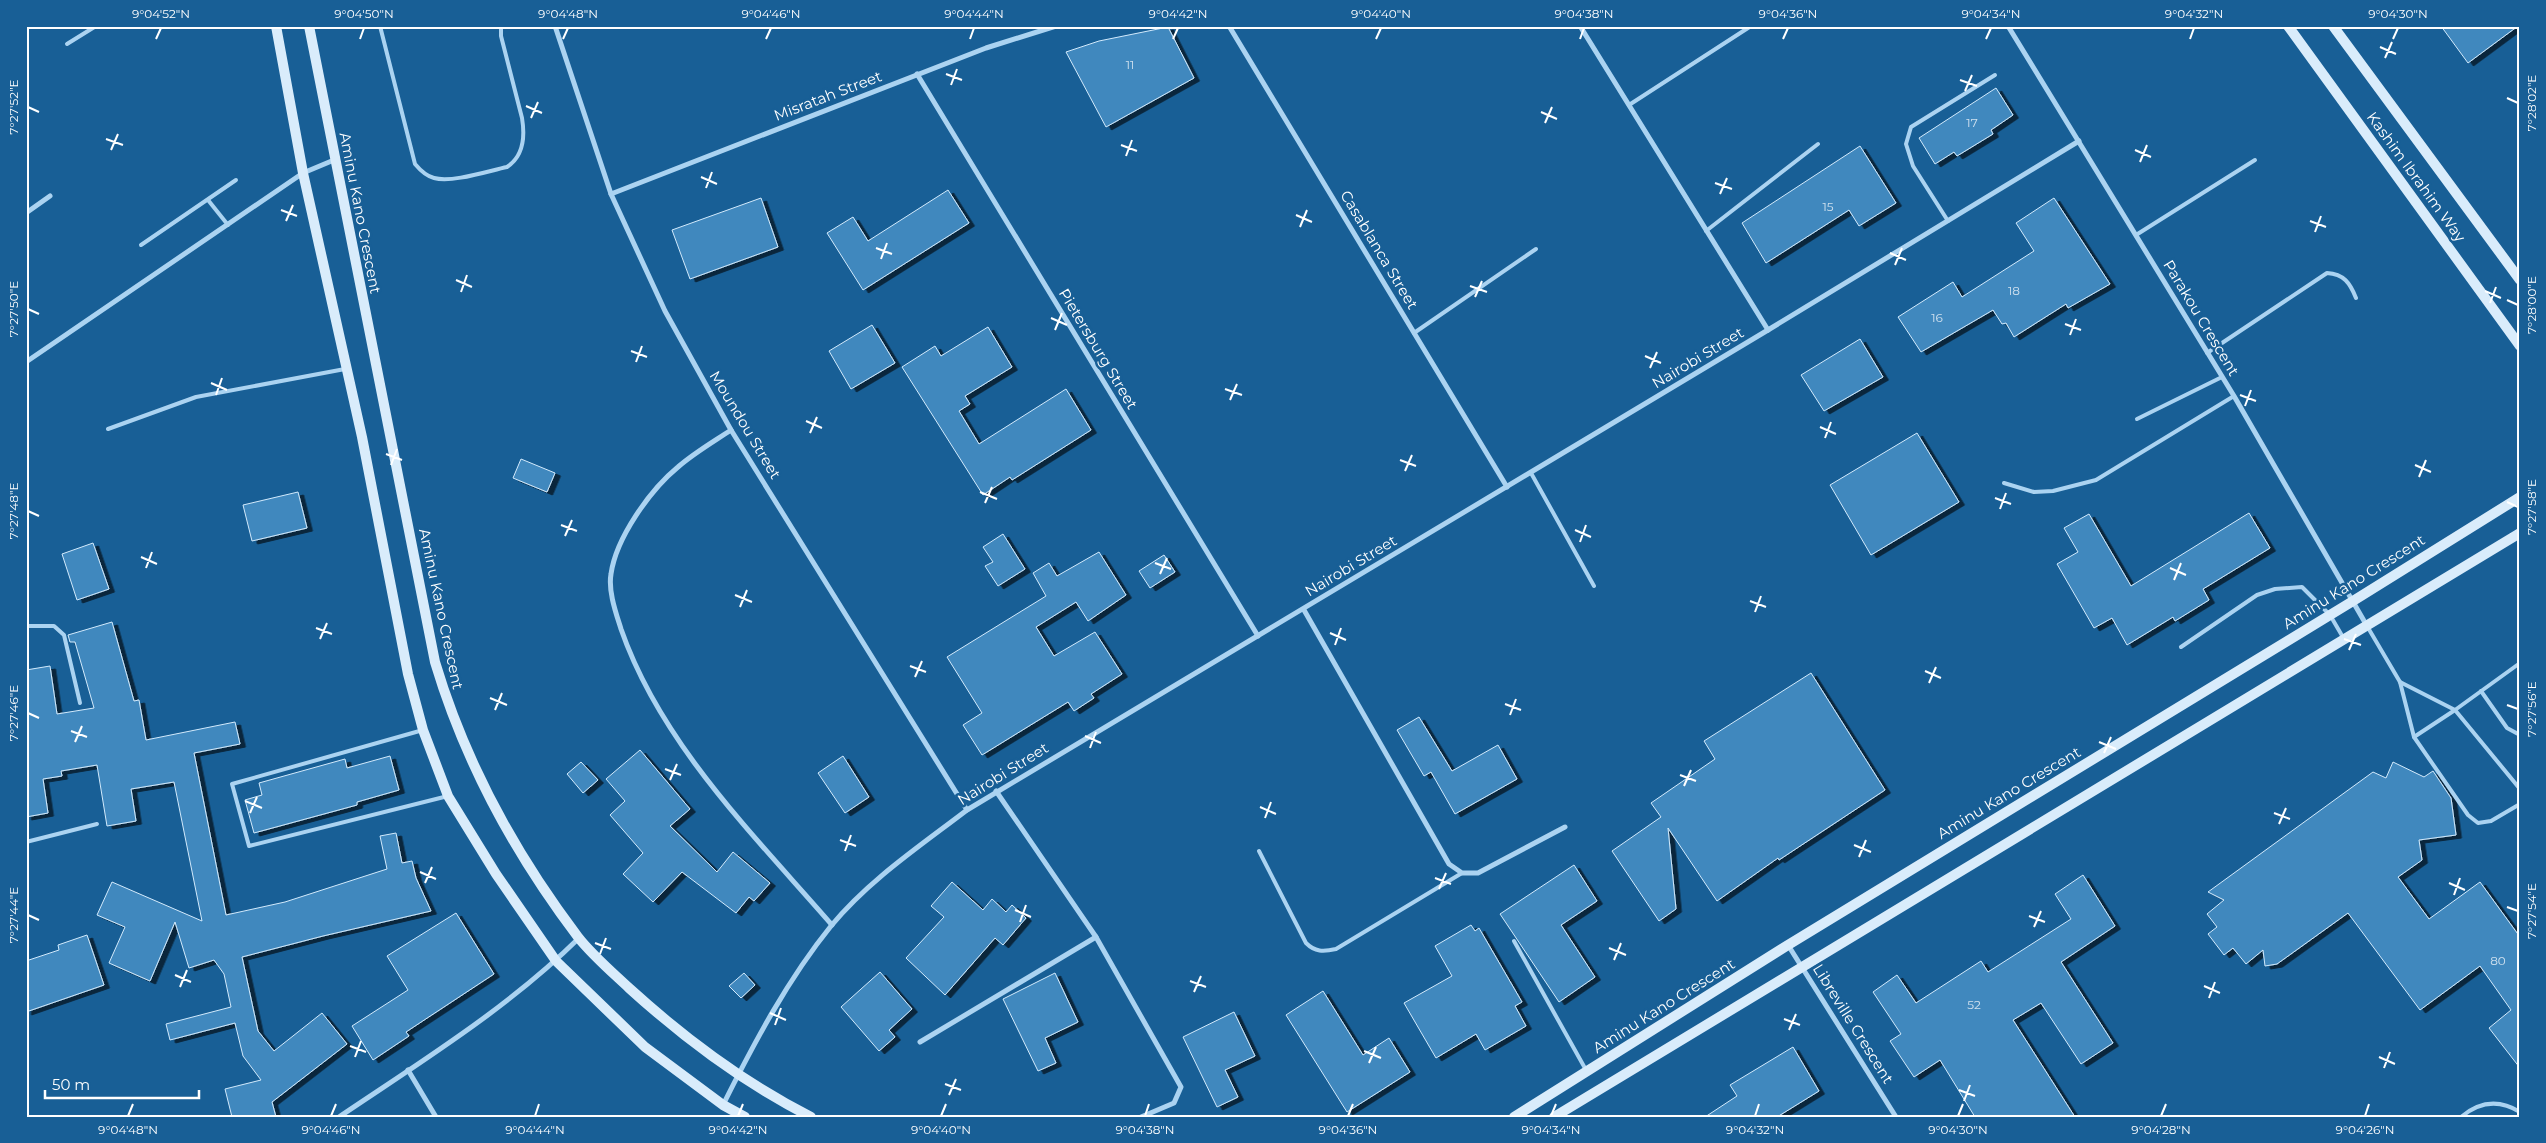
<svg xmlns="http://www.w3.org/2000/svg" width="2546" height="1143" font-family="Montserrat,sans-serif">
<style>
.building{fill:#4188be;stroke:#d2eafc;filter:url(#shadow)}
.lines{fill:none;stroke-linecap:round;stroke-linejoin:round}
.lane{stroke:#abd3f1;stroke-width:4}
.street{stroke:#abd3f1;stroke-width:5}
.secondary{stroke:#d9ecfb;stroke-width:10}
.ticks{fill:none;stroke:#fff;stroke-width:2}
.labels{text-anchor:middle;stroke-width:5;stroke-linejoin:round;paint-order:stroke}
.number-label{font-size:12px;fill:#d0e1ef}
.street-label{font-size:15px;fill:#fff;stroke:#185f96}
.neatline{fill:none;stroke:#fff;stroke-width:2}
.ticks-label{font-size:12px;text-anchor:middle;fill:#fff}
</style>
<defs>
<filter id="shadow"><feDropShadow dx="5.5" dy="3" stdDeviation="0" flood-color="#0009"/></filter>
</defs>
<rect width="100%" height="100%" fill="#185f96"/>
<g class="building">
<path d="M2441,26H2518L2468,63Z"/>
<path d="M1168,27L1194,78L1106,127L1066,52L1099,41Z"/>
<path d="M1996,88L2013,115L1991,130L1993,134L1957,156L1954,152L1935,164L1919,138Z"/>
<path d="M1860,146L1896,203L1859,226L1849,210L1766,263L1742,223Z"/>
<path d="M948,190L969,223L863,290L827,233L853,217L868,241Z"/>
<path d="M761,198L778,247L690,279L672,230Z"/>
<path d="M2054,198L2110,284L2068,308L2066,304L2014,337L2006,323L2002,324L1993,310L1921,352L1898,317L1953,282L1962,297L2034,251L2016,223Z"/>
<path d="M872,325L895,363L851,389L829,351Z"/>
<path d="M988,327L1012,367L965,396L970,404L959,411L979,444L1066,389L1091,430L1012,480L1010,477L983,495L902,367L935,346L941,356Z"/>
<path d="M1860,339L1883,377L1824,411L1801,375Z"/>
<path d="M1917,433L1959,502L1871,555L1830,485Z"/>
<path d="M521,459L555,473L547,492L513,478Z"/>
<path d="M298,492L307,528L252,541L243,505Z"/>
<path d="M2249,513L2270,548L2203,589L2209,600L2175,621L2173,617L2127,645L2112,618L2094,628L2057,564L2078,552L2064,528L2089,514L2131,586Z"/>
<path d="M1003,534L1025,569L998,586L985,566L993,562L983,547Z"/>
<path d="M93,543L109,589L77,600L62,554Z"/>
<path d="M1099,552L1126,595L1088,621L1076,602L1036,627L1054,656L1095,632L1122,674L1091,694L1094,698L1074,711L1068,702L982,755L963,725L982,713L947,657L1046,596L1033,573L1049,563L1057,576Z"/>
<path d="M1164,555L1175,572L1150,588L1139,571Z"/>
<path d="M112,622L134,701L139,700L146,740L235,722L240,744L194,753L226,915L285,902L387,869L380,836L396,833L402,863L412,861L416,878L431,911L323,936L242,957L258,1031L274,1051L322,1013L347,1044L272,1102L276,1117H232L225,1089L261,1080L243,1056L235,1023L170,1040L166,1024L231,1007L224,974L214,960L189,968L175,922L150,981L109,963L125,927L97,915L112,882L202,921L174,782L131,789L136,821L107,826L97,765L61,771L62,776L43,779L48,813L26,817V670L50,666L57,714L94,708L75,642H70L68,635Z"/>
<path d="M1811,673L1885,790L1779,860L1778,858L1717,901L1668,828L1676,909L1659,921L1612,851L1661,817L1651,803L1715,759L1704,741Z"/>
<path d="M1419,717L1452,771L1498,745L1517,779L1455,814L1431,772L1424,776L1397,730Z"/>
<path d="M640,750L690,809L670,826L717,872L733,852L770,883L754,901L749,897L736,913L682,872L653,902L623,874L643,853L610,815L625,801L606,779Z"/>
<path d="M390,756L399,790L357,802V805L254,833L245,800L262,795L259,783L345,759L347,768Z"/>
<path d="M843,756L869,797L845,813L818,773Z"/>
<path d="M581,762L598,780L583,793L567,774Z"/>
<path d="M2393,762L2424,777L2433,771L2451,798L2456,835L2419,840L2422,860L2398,877L2429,919L2480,882L2520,937V1068L2489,1028L2511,1010L2480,966L2420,1010L2348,913L2277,964L2265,966L2263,950L2246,964L2233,948L2224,955L2208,934L2217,927L2207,914L2224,900L2208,892L2373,772L2386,778Z"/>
<path d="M1574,865L1597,901L1561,925L1595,977L1559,1002L1500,914Z"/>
<path d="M2083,875L2115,926L2061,962L2113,1043L2081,1064L2041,1003L2013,1020L2075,1117H1975L1940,1060L1914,1077L1890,1041L1901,1034L1873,992L1897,975L1916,1003L1981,961L1988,972L2071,919L2055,894Z"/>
<path d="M952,882L983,910L992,899L1006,912L1012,905L1026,918L1003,945L995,938L945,995L906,958L944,917L931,906Z"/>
<path d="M456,913L494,974L406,1032L409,1036L373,1060L352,1026L408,990L387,956Z"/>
<path d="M1471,925L1475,931L1479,928L1522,1002L1515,1006L1526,1026L1485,1050L1476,1034L1436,1058L1404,1003L1452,976L1435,946Z"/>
<path d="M87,935L104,985L26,1012V961L59,950L58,945Z"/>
<path d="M880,972L912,1009L889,1030L895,1037L879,1051L841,1007Z"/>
<path d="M744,973L755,985L741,998L729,986Z"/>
<path d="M1055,973L1078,1022L1045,1038L1056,1063L1038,1071L1003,999Z"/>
<path d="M1323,991L1363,1055L1389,1038L1410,1072L1347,1112L1286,1015Z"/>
<path d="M1234,1012L1255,1056L1225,1070L1238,1097L1217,1107L1183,1037Z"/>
<path d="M1793,1047L1819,1091L1777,1117H1705L1737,1096L1730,1085Z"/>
</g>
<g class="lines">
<g class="lane">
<path d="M380,26L415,164C420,170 426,176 434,178C452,183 488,171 507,167C524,156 525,136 522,118L501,36V26"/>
<path d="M67,44L96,26"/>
<path d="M1629,105L1751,26"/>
<path d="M208,200L228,225"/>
<path d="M1948,221L1913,166L1906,144L1911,127L1995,75"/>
<path d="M1706,231L1818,144"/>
<path d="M2136,235L2255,160"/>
<path d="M141,245L236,180"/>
<path d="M1414,333L1536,249"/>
<path d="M2207,353L2327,273C2344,274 2350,283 2356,298"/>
<path d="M2137,419L2222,377"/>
<path d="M108,429L196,397L345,369"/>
<path d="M1531,473L1594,586"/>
<path d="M2004,483L2034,492L2053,491L2096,480L2234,396"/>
<path d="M26,626H54L64,635L80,703"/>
<path d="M2367,626L2400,682L2414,737L2468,815L2478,823L2491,821L2520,804"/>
<path d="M2181,647L2257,595L2275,589L2302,587L2330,615L2344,639"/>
<path d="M2400,682L2455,710L2520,789"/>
<path d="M2481,691L2507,728L2520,735"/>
<path d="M423,730L232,784L249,846L448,796"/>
<path d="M2414,737L2455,710L2520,663"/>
<path d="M26,842L97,824"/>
<path d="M1259,851L1306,943C1315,952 1323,952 1336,949L1462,873"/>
<path d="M1514,941L1586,1070"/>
<path d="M2461,1117C2480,1101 2499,1099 2520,1112"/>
</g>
<g class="street">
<path d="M555,26L611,194L665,311L731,430L967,810"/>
<path d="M1229,26L1507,487"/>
<path d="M1580,26L1768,330"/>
<path d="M2008,26L2234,396L2367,626"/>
<path d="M917,74L1258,636"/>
<path d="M611,194L986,48L1056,26"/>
<path d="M26,213L50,196"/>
<path d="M26,362L303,173L334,160"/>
<path d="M731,430C713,442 694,453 678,467C650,490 616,538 611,574C608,591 616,613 621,629C661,744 754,835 832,925"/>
<path d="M1304,610L1449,864L1462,873H1478L1565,827"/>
<path d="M996,791L1096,937L1181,1087L1174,1103L1141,1117"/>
<path d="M1788,945L1896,1117"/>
<path d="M920,1042L1096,937"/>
<path d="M408,1070L436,1117"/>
<path d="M723,1105C754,1043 788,979 831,926C869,880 920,846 967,810L1768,330L2079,141"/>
<path d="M339,1117C422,1061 508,1008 579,938"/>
</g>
<g class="secondary">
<path d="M276,26L303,173L362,437L408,674L423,730L448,796L496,874L556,961L645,1047L723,1105L745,1117"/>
<path d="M309,26L435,662C465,762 515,854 578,937C592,955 612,972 629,988C684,1038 744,1083 811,1117"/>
<path d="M2288,26L2520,346"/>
<path d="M2333,26L2520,280"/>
<path d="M1514,1117L1788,945L2353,601L2520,497"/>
<path d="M1554,1117L2520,533"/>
</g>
</g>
<path class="ticks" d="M156,39L161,28M360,39L364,28M563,39L568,28M766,39L771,28M970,39L974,28M1173,39L1178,28M1376,39L1381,28M1580,39L1584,28M1783,39L1788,28M1986,39L1991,28M2190,39L2194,28M2393,39L2398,28M2380,47L2396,54M2385,58L2392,42M946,74L962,80M1960,80L1977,86M951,85L957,69M1965,91L1972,75M2507,98L2518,103M526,106L542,113M28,107L39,112M1541,112L1557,119M531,118L538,102M1545,123L1552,107M106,139L123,145M1121,145L1137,151M111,150L118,134M2135,150L2151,157M1126,156L1132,140M2140,162L2147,145M701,177L717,184M1715,183L1732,189M706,188L712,172M1720,194L1727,178M281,210L297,216M1296,215L1312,222M286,221L293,205M2310,221L2326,227M1300,227L1307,210M2315,232L2321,216M876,248L892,254M1890,253L1906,260M881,259L887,243M1895,265L1902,248M456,280L472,287M1470,286L1487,292M2485,291L2501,298M461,292L467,275M1475,297L1482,281M2507,300L2518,305M2490,303L2496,287M28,309L39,314M1051,318L1067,325M2065,324L2081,330M1055,330L1062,313M2070,335L2076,319M631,351L647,357M1645,356L1661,363M636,362L642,346M1650,368L1657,352M211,383L227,390M1225,389L1242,395M216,395L222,378M2240,395L2256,401M1230,400L1237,384M2245,406L2251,390M806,421L822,428M1820,427L1836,434M810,433L817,417M1825,438L1831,422M386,454L402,460M1400,460L1416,466M391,465L397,449M2415,465L2431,472M1405,471L1412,455M2419,477L2426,460M980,492L997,499M1995,498L2011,504M2507,502L2518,507M985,503L992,487M2000,509L2006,493M28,511L39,516M561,525L577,531M1575,530L1591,537M565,536L572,520M1580,542L1586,525M141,557L157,564M1155,563L1171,569M146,568L152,552M2170,568L2186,575M1160,574L1167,558M2174,580L2181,563M735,595L752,602M1750,601L1766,607M740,607L747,590M1755,612L1761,596M316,628L332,634M1330,633L1346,640M320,639L327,623M2344,639L2361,645M1335,645L1341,628M2349,650L2356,634M910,666L926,672M1925,671L1941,678M915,677L922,661M1929,683L1936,667M490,698L507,705M1505,704L1521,710M2507,705L2518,709M495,710L502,693M28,713L39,718M1510,715L1516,699M71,731L87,737M1085,736L1101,743M75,742L82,726M2099,742L2116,749M1090,748L1096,732M2104,753L2111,737M665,769L681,775M1680,775L1696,781M670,780L677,764M1684,786L1691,770M245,801L262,808M1260,807L1276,814M250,813L257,797M2274,813L2290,819M1265,818L1271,802M2279,824L2286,808M840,840L856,846M1854,845L1871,852M845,851L851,835M1859,857L1866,840M420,872L436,879M1435,878L1451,884M425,883L432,867M2449,883L2465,890M1439,889L1446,873M2454,895L2460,878M2507,907L2518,911M1015,910L1031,917M28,915L39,920M2029,916L2045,922M1020,922L1026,905M2034,927L2041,911M595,943L611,949M1609,948L1626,955M600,954L606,938M1614,960L1621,943M175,975L191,982M1190,981L1206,987M2204,986L2220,993M180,987L187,970M1194,992L1201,976M2209,998L2215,982M770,1013L786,1020M1784,1019L1800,1025M775,1025L781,1008M1789,1030L1796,1014M350,1046L366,1052M1364,1051L1381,1058M355,1057L361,1041M2379,1057L2395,1064M1369,1063L1376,1047M2384,1068L2390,1052M945,1084L961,1090M1959,1090L1975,1096M949,1095L956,1079M1964,1101L1970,1085M128,1116L133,1104M331,1116L336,1104M535,1116L539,1104M738,1116L743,1104M941,1116L946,1104M1145,1116L1149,1104M1348,1116L1353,1104M1551,1116L1556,1104M1755,1116L1759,1104M1958,1116L1963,1104M2161,1116L2166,1104M2365,1116L2369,1104"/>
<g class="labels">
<g class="number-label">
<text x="1130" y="69">11</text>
<text x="1972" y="127">17</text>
<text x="1828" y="211">15</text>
<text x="2014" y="295">18</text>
<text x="1937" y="322">16</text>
<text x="2498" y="965">80</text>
<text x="1974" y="1009">52</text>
</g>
<g class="street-label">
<text transform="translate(828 96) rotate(-21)" y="5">Misratah Street</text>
<text transform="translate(2416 177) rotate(54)" y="5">Kashim Ibrahim Way</text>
<text transform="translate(360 213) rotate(79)" y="5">Aminu Kano Crescent</text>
<text transform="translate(1379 250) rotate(59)" y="5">Casablanca Street</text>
<text transform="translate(2201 318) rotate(59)" y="5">Parakou Crescent</text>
<text transform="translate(1098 349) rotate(59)" y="5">Pietersburg Street</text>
<text transform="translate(1698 358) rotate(-31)" y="5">Nairobi Street</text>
<text transform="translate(745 425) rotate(59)" y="5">Moundou Street</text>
<text transform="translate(1351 566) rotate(-31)" y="5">Nairobi Street</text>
<text transform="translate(2354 582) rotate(-32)" y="5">Aminu Kano Crescent</text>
<text transform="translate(441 609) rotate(78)" y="5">Aminu Kano Crescent</text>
<text transform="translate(1003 774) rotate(-32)" y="5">Nairobi Street</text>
<text transform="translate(2009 793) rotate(-31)" y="5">Aminu Kano Crescent</text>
<text transform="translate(1664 1006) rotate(-32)" y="5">Aminu Kano Crescent</text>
<text transform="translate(1853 1024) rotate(58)" y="5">Libreville Crescent</text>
</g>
</g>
<rect width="2546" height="1143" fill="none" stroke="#185f96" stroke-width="55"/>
<path d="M45 1090v8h154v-8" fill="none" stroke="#ffffff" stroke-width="2.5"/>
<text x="52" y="1090" font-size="15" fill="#ffffff" stroke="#185f96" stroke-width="4" paint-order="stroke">50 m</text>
<rect x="28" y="28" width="2490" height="1088" class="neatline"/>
<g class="ticks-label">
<text x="161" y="18">9°04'52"N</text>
<text x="364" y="18">9°04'50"N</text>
<text x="568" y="18">9°04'48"N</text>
<text x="771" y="18">9°04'46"N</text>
<text x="974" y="18">9°04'44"N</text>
<text x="1178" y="18">9°04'42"N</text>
<text x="1381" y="18">9°04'40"N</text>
<text x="1584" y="18">9°04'38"N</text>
<text x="1788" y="18">9°04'36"N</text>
<text x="1991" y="18">9°04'34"N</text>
<text x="2194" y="18">9°04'32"N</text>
<text x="2398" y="18">9°04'30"N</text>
<text transform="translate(2532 103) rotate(-90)" y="4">7°28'02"E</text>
<text transform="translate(14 107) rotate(-90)" y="4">7°27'52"E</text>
<text transform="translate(2532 305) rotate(-90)" y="4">7°28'00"E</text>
<text transform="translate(14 309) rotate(-90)" y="4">7°27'50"E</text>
<text transform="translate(2532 507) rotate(-90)" y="4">7°27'58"E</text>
<text transform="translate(14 511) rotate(-90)" y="4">7°27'48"E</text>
<text transform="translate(2532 709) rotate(-90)" y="4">7°27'56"E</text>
<text transform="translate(14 713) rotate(-90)" y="4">7°27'46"E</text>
<text transform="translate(2532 911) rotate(-90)" y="4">7°27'54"E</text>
<text transform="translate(14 915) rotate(-90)" y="4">7°27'44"E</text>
<text x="128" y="1134">9°04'48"N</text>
<text x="331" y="1134">9°04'46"N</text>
<text x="535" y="1134">9°04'44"N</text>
<text x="738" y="1134">9°04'42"N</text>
<text x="941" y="1134">9°04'40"N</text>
<text x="1145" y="1134">9°04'38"N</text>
<text x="1348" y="1134">9°04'36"N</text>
<text x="1551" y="1134">9°04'34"N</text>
<text x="1755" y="1134">9°04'32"N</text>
<text x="1958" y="1134">9°04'30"N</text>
<text x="2161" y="1134">9°04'28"N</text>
<text x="2365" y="1134">9°04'26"N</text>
</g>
</svg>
